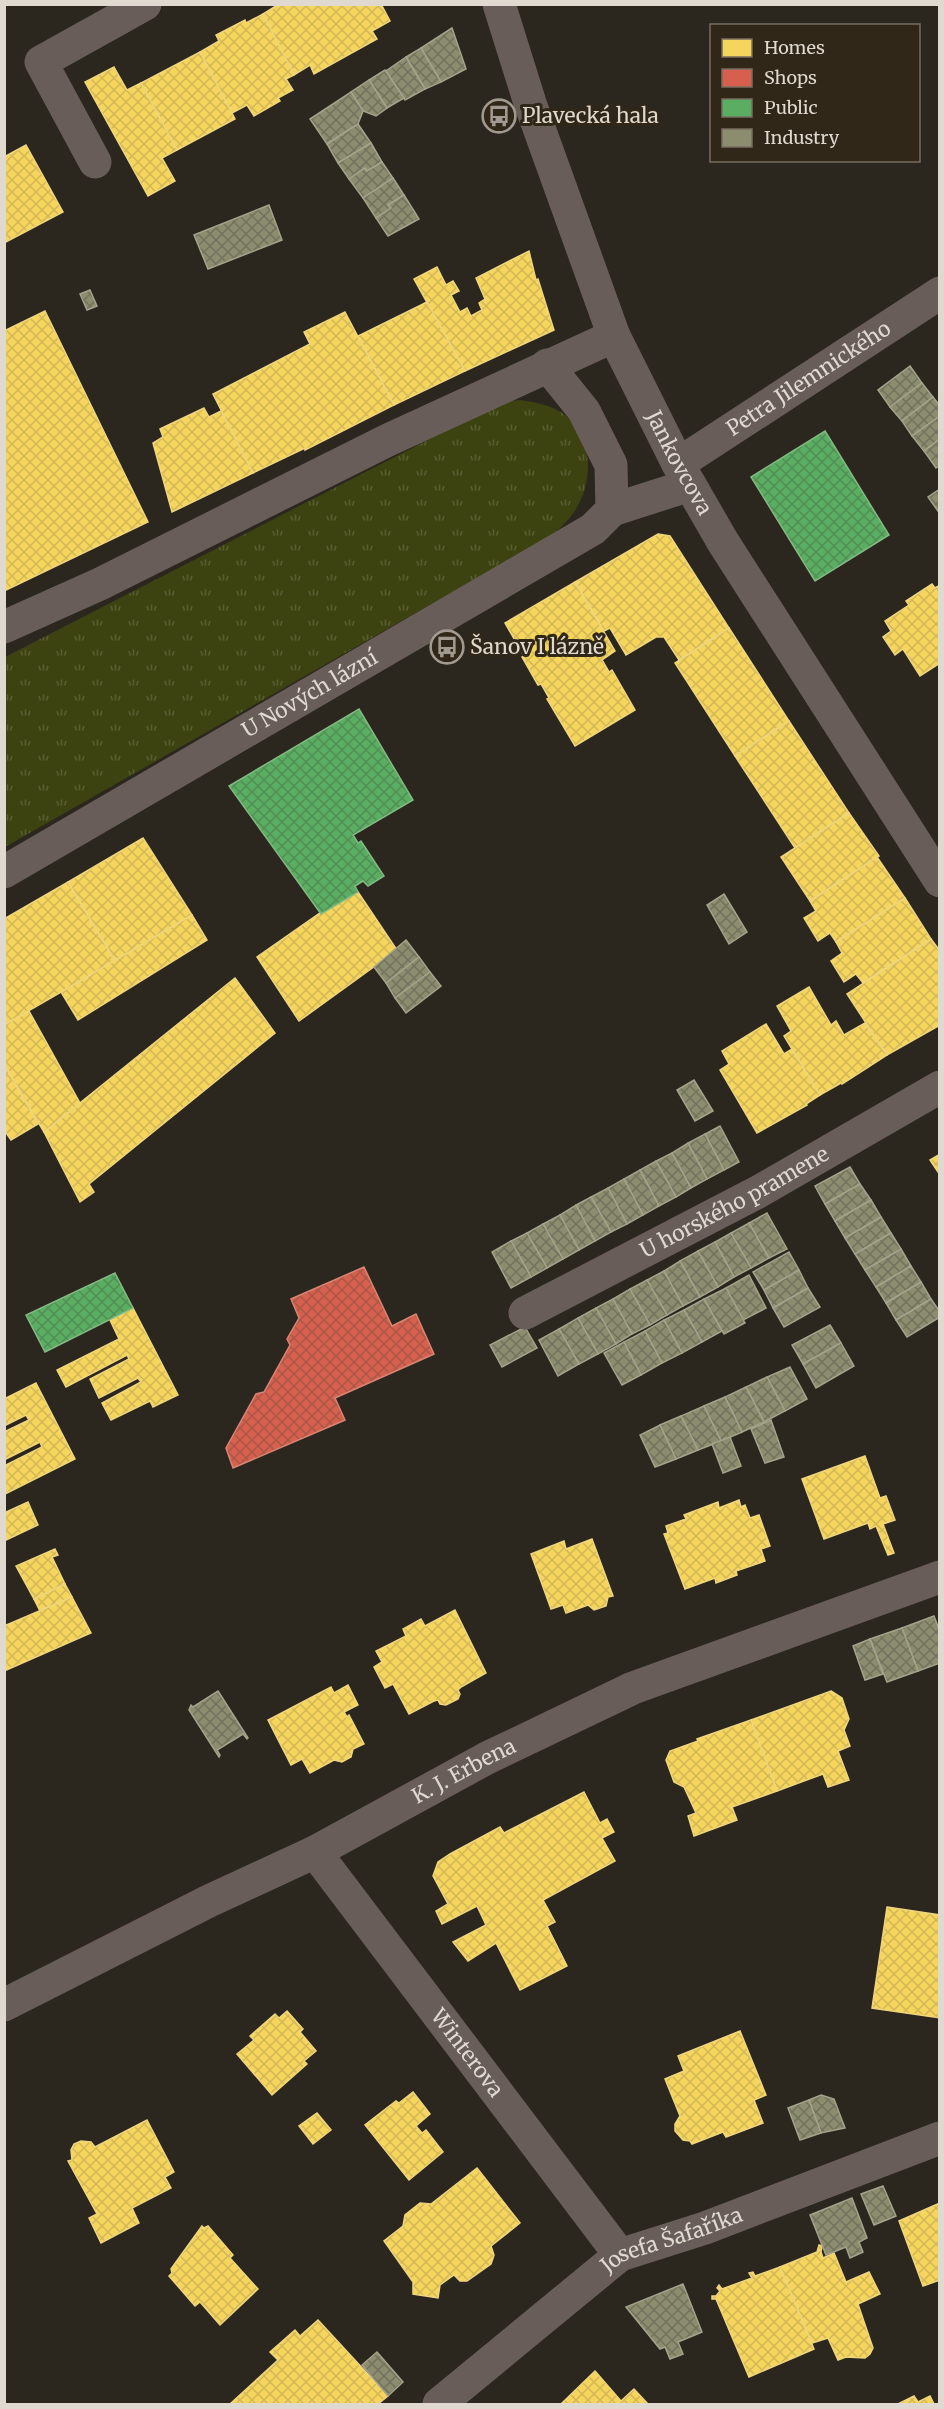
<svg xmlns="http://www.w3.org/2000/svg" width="944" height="2409" font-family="Merriweather,serif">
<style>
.grass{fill:url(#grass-tufts)}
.homes{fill:url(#homes-cross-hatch);stroke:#efd67e;stroke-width:1.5}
.shops{fill:url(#shops-cross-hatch);stroke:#d98474;stroke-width:1.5}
.public{fill:url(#public-cross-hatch);stroke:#82bb82;stroke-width:1.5}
.industry{fill:url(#industry-cross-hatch);stroke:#a5a38b;stroke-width:1.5}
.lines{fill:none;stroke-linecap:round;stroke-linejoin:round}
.minor{stroke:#695d5a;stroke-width:33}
.labels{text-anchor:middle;stroke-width:6;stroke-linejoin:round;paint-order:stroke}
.poi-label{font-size:21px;fill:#dfd9cf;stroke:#312718;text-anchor:start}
.street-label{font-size:21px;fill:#dfd9cf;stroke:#312718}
</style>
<defs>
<pattern id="grass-tufts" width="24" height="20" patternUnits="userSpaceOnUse" patternTransform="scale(1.5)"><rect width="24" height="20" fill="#3d4310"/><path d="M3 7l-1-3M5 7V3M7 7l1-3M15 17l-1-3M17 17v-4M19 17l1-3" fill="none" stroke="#595e32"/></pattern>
<pattern id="homes-cross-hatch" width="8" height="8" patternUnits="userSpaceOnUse" patternTransform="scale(1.5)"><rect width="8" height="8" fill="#f6d55c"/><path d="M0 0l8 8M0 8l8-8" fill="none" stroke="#d2b756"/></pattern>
<pattern id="shops-cross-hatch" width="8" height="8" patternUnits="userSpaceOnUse" patternTransform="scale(1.5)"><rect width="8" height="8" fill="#d6604d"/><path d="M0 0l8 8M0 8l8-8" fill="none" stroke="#aa5748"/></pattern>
<pattern id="public-cross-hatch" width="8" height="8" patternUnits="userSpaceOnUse" patternTransform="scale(1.5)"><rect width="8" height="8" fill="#5aae61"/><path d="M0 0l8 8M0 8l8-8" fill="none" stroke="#538d56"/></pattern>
<pattern id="industry-cross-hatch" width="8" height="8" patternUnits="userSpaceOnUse" patternTransform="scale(1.5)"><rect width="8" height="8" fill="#8c8c6e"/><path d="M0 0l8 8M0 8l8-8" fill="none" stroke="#72725d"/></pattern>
</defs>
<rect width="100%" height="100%" fill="#2b261e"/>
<path class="grass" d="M518,400C534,402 554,405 566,416C598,444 593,496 564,524C558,531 549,536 542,541L5,847V657L496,405Z"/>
<g class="homes">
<path d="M279,4H381L390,21L372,31L377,39L314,74L310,65L294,75L263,14Z"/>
<path d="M263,14L294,75L286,79L293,90L278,98L280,101L254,116L247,105L232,113L200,52L219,41L216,35L245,20L246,23Z"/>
<path d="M200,52L235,119L177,150L141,83Z"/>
<path d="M114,67L127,90L141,83L177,150L162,158L175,181L148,196L85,82Z"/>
<path d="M26,145L63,212L4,243V157Z"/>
<path d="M529,251L536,280L538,279L554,330L465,371L414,279L437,267L446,285L453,281L459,291L451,295L460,312L467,308L471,316L482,310L479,303L485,299L476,278Z"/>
<path d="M427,302L465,371L394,405L358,336Z"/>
<path d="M45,311L148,522L4,591V331Z"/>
<path d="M345,312L394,405L305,450V448L253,473L213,394L310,344L304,332Z"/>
<path d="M204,408L209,417L221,411L253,473L172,512L153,443L163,437L160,429Z"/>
<path d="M658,534L670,536L729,628L679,660L664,637H656L626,655L610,628L604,631L575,582Z"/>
<path d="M575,582L615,651L602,660L609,672L612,670L635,710L575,746L547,699L549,698L541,684L538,685L522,657L524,656L505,623Z"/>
<path d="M932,584L935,588L940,585V663L920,676L903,649L895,655L883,637L891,631L885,621L909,605L906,601Z"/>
<path d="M729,628L789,721L735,756L675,663Z"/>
<path d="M789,721L849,813L795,848L735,756Z"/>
<path d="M849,813L879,856L810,901L781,857Z"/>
<path d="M143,838L192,915L115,961L68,882Z"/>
<path d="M877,857L905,898L836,942L830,933L818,941L804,918L816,911L810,901Z"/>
<path d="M68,882L115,961L4,1025V919Z"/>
<path d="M358,892L397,950L299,1021L257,957L320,913Z"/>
<path d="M905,898L931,939L863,983L856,974L844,982L831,961L842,953L836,942Z"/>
<path d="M192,915L207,940L78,1020L61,992Z"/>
<path d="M931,939L940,951V1025L887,1055L847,994Z"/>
<path d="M235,978L275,1033L89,1184L94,1192L80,1202L44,1132Z"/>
<path d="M809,987L831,1025L836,1021L844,1035L865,1023L887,1055L842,1084L841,1083L820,1095L784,1036L791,1031L777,1006Z"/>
<path d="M29,1011L80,1103L44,1132L4,1064V1025Z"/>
<path d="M766,1024L784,1054L792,1049L820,1095L806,1104L807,1105L757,1133L720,1070L729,1064L722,1051Z"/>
<path d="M4,1064L38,1124L11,1140L4,1130Z"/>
<path d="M940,1154V1175L930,1160Z"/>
<path d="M133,1308L178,1395L153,1407L150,1401L111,1420L102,1403L141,1382L138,1378L99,1398L90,1379L129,1359L127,1355L66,1387L57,1370L119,1339L110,1320Z"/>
<path d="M36,1383L75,1459L5,1494L4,1466L42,1447L40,1442L4,1460V1432L29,1420L26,1415L4,1426V1399Z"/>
<path d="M865,1456L880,1498L886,1496L895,1520L883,1524L894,1553L888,1555L876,1526L870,1529L868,1523L824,1539L802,1479Z"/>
<path d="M739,1500L741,1507L745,1505L750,1518L759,1515L770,1546L761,1549L765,1561L736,1571L737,1575L716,1583L715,1578L685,1589L664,1534L668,1533L666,1526L686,1519L684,1515L718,1502L719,1508Z"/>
<path d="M28,1502L38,1525L4,1541V1513Z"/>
<path d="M592,1539L613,1596L608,1597L606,1606L594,1610L588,1605L566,1613L563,1605L551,1609L531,1554L564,1541L566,1549Z"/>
<path d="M55,1549L58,1555L52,1557L65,1584L34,1599L16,1566Z"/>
<path d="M65,1584L72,1597L40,1611L34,1599Z"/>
<path d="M72,1597L91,1633L4,1671V1626Z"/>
<path d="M455,1610L486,1673L461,1687L458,1690L460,1694L458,1699L446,1705L440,1704L438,1700L434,1701L409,1714L393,1684L385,1688L374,1667L382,1662L376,1651L406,1636L403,1629L421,1619L425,1626Z"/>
<path d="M348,1685L358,1705L344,1712L347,1717L349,1715L364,1744L353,1749L351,1757L342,1762L334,1760L310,1773L302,1759L291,1765L268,1720L331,1687L334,1693Z"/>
<path d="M831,1691L842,1698L849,1719L844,1730L850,1746L838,1751L849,1780L828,1787L823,1774L777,1791L751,1720Z"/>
<path d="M751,1720L777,1791L732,1807L737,1820L694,1836L688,1816L696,1813L684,1787L674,1782L666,1760L670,1751L698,1741L697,1739Z"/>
<path d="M584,1792L600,1823L607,1819L614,1832L602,1838L615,1861L543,1900L555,1922L547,1926L567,1966L520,1990L496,1943L468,1961L453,1942L486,1925L477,1906L442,1924L436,1911L448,1904L433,1876L438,1862L450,1854L500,1827L504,1833Z"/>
<path d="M887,1907L940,1915V2018L872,2008Z"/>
<path d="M287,2011L303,2029L300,2032L316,2051L304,2061L307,2064L272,2095L237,2054L254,2040L250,2036L275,2014L279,2018Z"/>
<path d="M740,2031L766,2095L754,2100L763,2123L726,2137L723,2132L692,2144L690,2141L683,2140L675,2131V2124L680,2116L665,2079L684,2071L678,2056Z"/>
<path d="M413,2092L430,2114L416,2126L422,2133L426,2130L443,2152L409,2180L365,2125L396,2101L399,2103Z"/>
<path d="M317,2113L331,2130L313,2144L299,2126Z"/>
<path d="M147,2120L174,2172L165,2177L171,2188L132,2208L139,2223L101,2243L89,2218L97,2214L68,2161L72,2160L71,2150L74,2144L81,2141L91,2142L95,2147Z"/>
<path d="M477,2168L520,2223L491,2246L494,2255L491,2264L467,2281H460L454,2275L440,2285L438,2298L413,2294V2282L384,2241L403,2226L405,2215L420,2203L431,2204Z"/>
<path d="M940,2203V2280L923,2286L899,2221Z"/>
<path d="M202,2226L204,2228L208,2226L233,2255L230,2258L258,2289L220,2325L200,2302L195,2306L169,2276L172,2273L171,2269Z"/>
<path d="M819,2245L822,2246L821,2252L823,2258L834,2253L846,2282L869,2272L880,2294L858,2304L873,2348L870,2354L865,2358L846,2357L838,2360L828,2338L812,2343L780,2267L817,2252Z"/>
<path d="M780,2267L814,2349L749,2377L716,2299H712V2296H716L720,2291L717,2288L719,2285L722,2289L752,2278L749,2273L753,2272L755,2276Z"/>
<path d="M318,2320L388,2396L378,2404H230L278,2360L270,2352L295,2330L300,2336Z"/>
<path d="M595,2371L621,2401L634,2389L648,2404H561Z"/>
<path d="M914,2396L918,2402L930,2396L934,2404H898Z"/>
</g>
<path class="shops" d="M364,1267L392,1326L416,1314L434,1354L335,1398L345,1420L233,1468L226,1448L256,1394L264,1392L290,1345L287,1339L299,1318L291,1299Z"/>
<g class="public">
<path d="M825,431L889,535L815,581L751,477Z"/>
<path d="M359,709L413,800L353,835L358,843L361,841L384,876L368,886L363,881L355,886L358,892L321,914L229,786Z"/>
<path d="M115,1273L133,1308L45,1352L26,1315Z"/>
</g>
<g class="industry">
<path d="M452,28L466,69L441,82L421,48Z"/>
<path d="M421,48L441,82L425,89L406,57Z"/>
<path d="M406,57L425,89L405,100L386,71Z"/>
<path d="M385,70L404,98L387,108L369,80Z"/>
<path d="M369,80L387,108L376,116L363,111L351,92Z"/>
<path d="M351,92L363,111L358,124L327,144L310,119Z"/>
<path d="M358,124L371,143L338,163L327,144Z"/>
<path d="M371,143L382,162L367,171L365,168L349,179L338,163Z"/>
<path d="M382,162L393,178L363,198L349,179L365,168L367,171Z"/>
<path d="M393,178L404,195L388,205L391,208L376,218L363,198Z"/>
<path d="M404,195L419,219L388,236L376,218L391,208L388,205Z"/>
<path d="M269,205L282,240L208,269L194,235Z"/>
<path d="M90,290L97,306L87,310L80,294Z"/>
<path d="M910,366L922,383L890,407L878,390Z"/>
<path d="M922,383L933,397L902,421L890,407Z"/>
<path d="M933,397L940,406V416L912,436L902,421Z"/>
<path d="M940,416V439L924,451L912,436Z"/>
<path d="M940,439V465L936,468L924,451Z"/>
<path d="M940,489V514L928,497Z"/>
<path d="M724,894L747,932L729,944L707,905Z"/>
<path d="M406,940L419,957L386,983L374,967Z"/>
<path d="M419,957L430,972L395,998L386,983Z"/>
<path d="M430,972L441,986L406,1013L395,998Z"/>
<path d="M694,1080L713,1111L695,1121L677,1090Z"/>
<path d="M720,1126L739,1162L724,1170L705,1134Z"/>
<path d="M705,1134L724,1170L707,1179L688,1143Z"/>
<path d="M688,1143L707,1179L691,1188L672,1153Z"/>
<path d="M672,1153L691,1188L676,1197L656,1161Z"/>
<path d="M656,1161L676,1197L659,1206L640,1170Z"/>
<path d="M850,1167L860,1184L825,1204L815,1186Z"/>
<path d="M640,1170L659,1206L643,1215L624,1179Z"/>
<path d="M624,1179L643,1215L627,1224L608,1188Z"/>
<path d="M860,1184L871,1200L835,1221L825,1204Z"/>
<path d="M608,1188L627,1224L611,1232L591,1197Z"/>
<path d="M591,1197L611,1232L595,1241L576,1205Z"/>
<path d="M871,1200L881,1217L845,1238L835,1221Z"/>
<path d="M576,1205L595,1241L579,1250L560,1215Z"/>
<path d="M767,1213L787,1249L769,1258L749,1223Z"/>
<path d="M560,1215L579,1250L563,1259L543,1224Z"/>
<path d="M881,1217L891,1233L855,1254L845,1238Z"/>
<path d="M749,1223L769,1258L751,1268L731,1233Z"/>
<path d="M543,1224L563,1259L547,1268L527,1233Z"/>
<path d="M527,1233L547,1268L531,1277L511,1241Z"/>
<path d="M731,1233L751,1268L734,1277L715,1242Z"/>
<path d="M891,1233L901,1249L865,1270L855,1254Z"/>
<path d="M511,1241L531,1277L511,1288L492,1252Z"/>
<path d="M715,1242L734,1277L718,1287L698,1251Z"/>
<path d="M901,1249L911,1266L876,1287L865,1270Z"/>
<path d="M698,1251L718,1287L700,1297L680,1261Z"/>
<path d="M789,1252L799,1270L764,1290L753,1272Z"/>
<path d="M680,1261L700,1297L683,1306L664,1271Z"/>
<path d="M911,1266L921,1282L886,1303L876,1287Z"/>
<path d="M799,1270L808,1288L773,1308L764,1290Z"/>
<path d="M664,1271L683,1306L667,1315L647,1280Z"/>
<path d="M749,1275L766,1308L743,1320L726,1288Z"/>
<path d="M647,1280L667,1315L650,1325L630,1289Z"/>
<path d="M921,1282L931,1299L896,1320L886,1303Z"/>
<path d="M726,1288L745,1323L724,1334L704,1299Z"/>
<path d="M808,1288L820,1307L784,1327L773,1308Z"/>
<path d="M630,1289L650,1325L632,1334L613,1299Z"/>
<path d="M613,1299L632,1334L616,1344L596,1308Z"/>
<path d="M704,1299L722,1331L702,1342L684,1310Z"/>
<path d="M931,1299L940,1312V1317L907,1337L896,1320Z"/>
<path d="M596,1308L616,1344L598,1354L578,1318Z"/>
<path d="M684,1310L702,1342L682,1353L664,1320Z"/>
<path d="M578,1318L598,1354L579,1364L559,1329Z"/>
<path d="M664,1320L682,1353L662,1363L645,1331Z"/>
<path d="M830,1325L841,1343L803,1364L792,1345Z"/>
<path d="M525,1327L537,1348L502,1367L490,1345Z"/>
<path d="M559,1329L579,1364L558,1376L539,1340Z"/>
<path d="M645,1331L662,1363L641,1375L624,1342Z"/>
<path d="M624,1342L641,1375L622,1385L604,1353Z"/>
<path d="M841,1343L854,1366L816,1388L803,1364Z"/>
<path d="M790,1367L807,1399L785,1411L767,1377Z"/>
<path d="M767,1377L785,1411L764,1422L746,1387Z"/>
<path d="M746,1387L764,1422L742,1432L725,1397Z"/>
<path d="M725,1397L742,1432L721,1441L704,1406Z"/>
<path d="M704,1406L721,1441L698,1450L681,1416Z"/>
<path d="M681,1416L698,1450L676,1459L660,1425Z"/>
<path d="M771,1420L784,1457L765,1463L751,1429Z"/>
<path d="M660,1425L676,1459L655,1467L640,1435Z"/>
<path d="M730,1437L741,1466L723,1473L712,1444Z"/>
<path d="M934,1616L940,1632V1663L918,1671L902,1628Z"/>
<path d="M902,1628L918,1671L887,1682L870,1639Z"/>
<path d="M870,1639L883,1674L865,1680L853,1646Z"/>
<path d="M218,1691L248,1738L247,1739L243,1734L217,1750L220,1755L219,1757L189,1710L191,1705L193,1707Z"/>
<path d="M821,2095L834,2099L845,2128L821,2133L809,2100Z"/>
<path d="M809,2100L821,2133L800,2140L788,2108Z"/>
<path d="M883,2186L896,2216L874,2225L861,2194Z"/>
<path d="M852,2198L867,2238L859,2242L863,2252L850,2258L846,2247L826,2255L810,2215Z"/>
<path d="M683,2284L702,2332L678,2342L683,2354L670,2359L665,2347L660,2349L626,2307Z"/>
<path d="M377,2352L403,2382L388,2396L362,2365Z"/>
</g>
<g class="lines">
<g class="minor">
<path id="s1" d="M499,4L530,103L614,336L678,464L723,542L940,881"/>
<path d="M95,162L41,62L145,4"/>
<path id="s2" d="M678,464L940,293"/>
<path d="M612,510L690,485"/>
<path d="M4,627L100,584L388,440L614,336"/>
<path id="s3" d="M4,872L593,529L612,510L611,465L584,411L547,365"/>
<path id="s4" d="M525,1313L758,1192L940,1087"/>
<path id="s5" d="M315,1852L620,2255"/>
<path id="s6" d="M4,2005L209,1901L315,1852L487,1758L633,1688L940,1577"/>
<path id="s7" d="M439,2404L620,2255L705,2228L940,2138"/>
</g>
</g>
<defs>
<g id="bus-ring" transform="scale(1.725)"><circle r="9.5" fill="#312718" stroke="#a09a91" stroke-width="1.5"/><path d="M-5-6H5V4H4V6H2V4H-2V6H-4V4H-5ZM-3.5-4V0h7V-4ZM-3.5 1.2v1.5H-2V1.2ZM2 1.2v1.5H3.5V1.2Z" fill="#a09a91"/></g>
</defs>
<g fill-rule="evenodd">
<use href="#bus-ring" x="499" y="116"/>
<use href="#bus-ring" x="447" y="647"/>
</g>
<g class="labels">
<g class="poi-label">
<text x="522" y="123">Plavecká hala</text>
<text x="470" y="654">Šanov I lázně</text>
</g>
<g class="street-label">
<text dy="7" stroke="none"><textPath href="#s2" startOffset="156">Petra Jilemnického</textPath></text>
<text dy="7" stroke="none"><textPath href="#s1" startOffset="494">Jankovcova</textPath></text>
<text dy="7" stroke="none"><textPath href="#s3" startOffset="354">U Nových lázní</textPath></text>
<text dy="7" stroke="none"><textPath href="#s4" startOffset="237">U horského pramene</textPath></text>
<text dy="7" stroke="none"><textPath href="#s6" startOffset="516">K. J. Erbena</textPath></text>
<text dy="7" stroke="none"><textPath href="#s5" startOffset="252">Winterova</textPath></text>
<text dy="7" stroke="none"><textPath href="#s7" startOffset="288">Josefa Šafaříka</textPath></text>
</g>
</g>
<rect width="944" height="2409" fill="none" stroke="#dfd9cf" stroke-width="12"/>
<rect x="710" y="24" width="210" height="138" fill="#312718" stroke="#776e61" stroke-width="1.5"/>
<rect x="722" y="39" width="30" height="18" fill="#f6d55c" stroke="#776e61" stroke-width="1.5"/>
<text x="764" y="54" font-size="18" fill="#dfd9cf">Homes</text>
<rect x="722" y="69" width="30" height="18" fill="#d6604d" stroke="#776e61" stroke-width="1.5"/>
<text x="764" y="84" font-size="18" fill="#dfd9cf">Shops</text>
<rect x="722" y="99" width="30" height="18" fill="#5aae61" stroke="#776e61" stroke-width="1.5"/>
<text x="764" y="114" font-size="18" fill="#dfd9cf">Public</text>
<rect x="722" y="129" width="30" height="18" fill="#8c8c6e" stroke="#776e61" stroke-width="1.5"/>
<text x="764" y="144" font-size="18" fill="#dfd9cf">Industry</text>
</svg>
